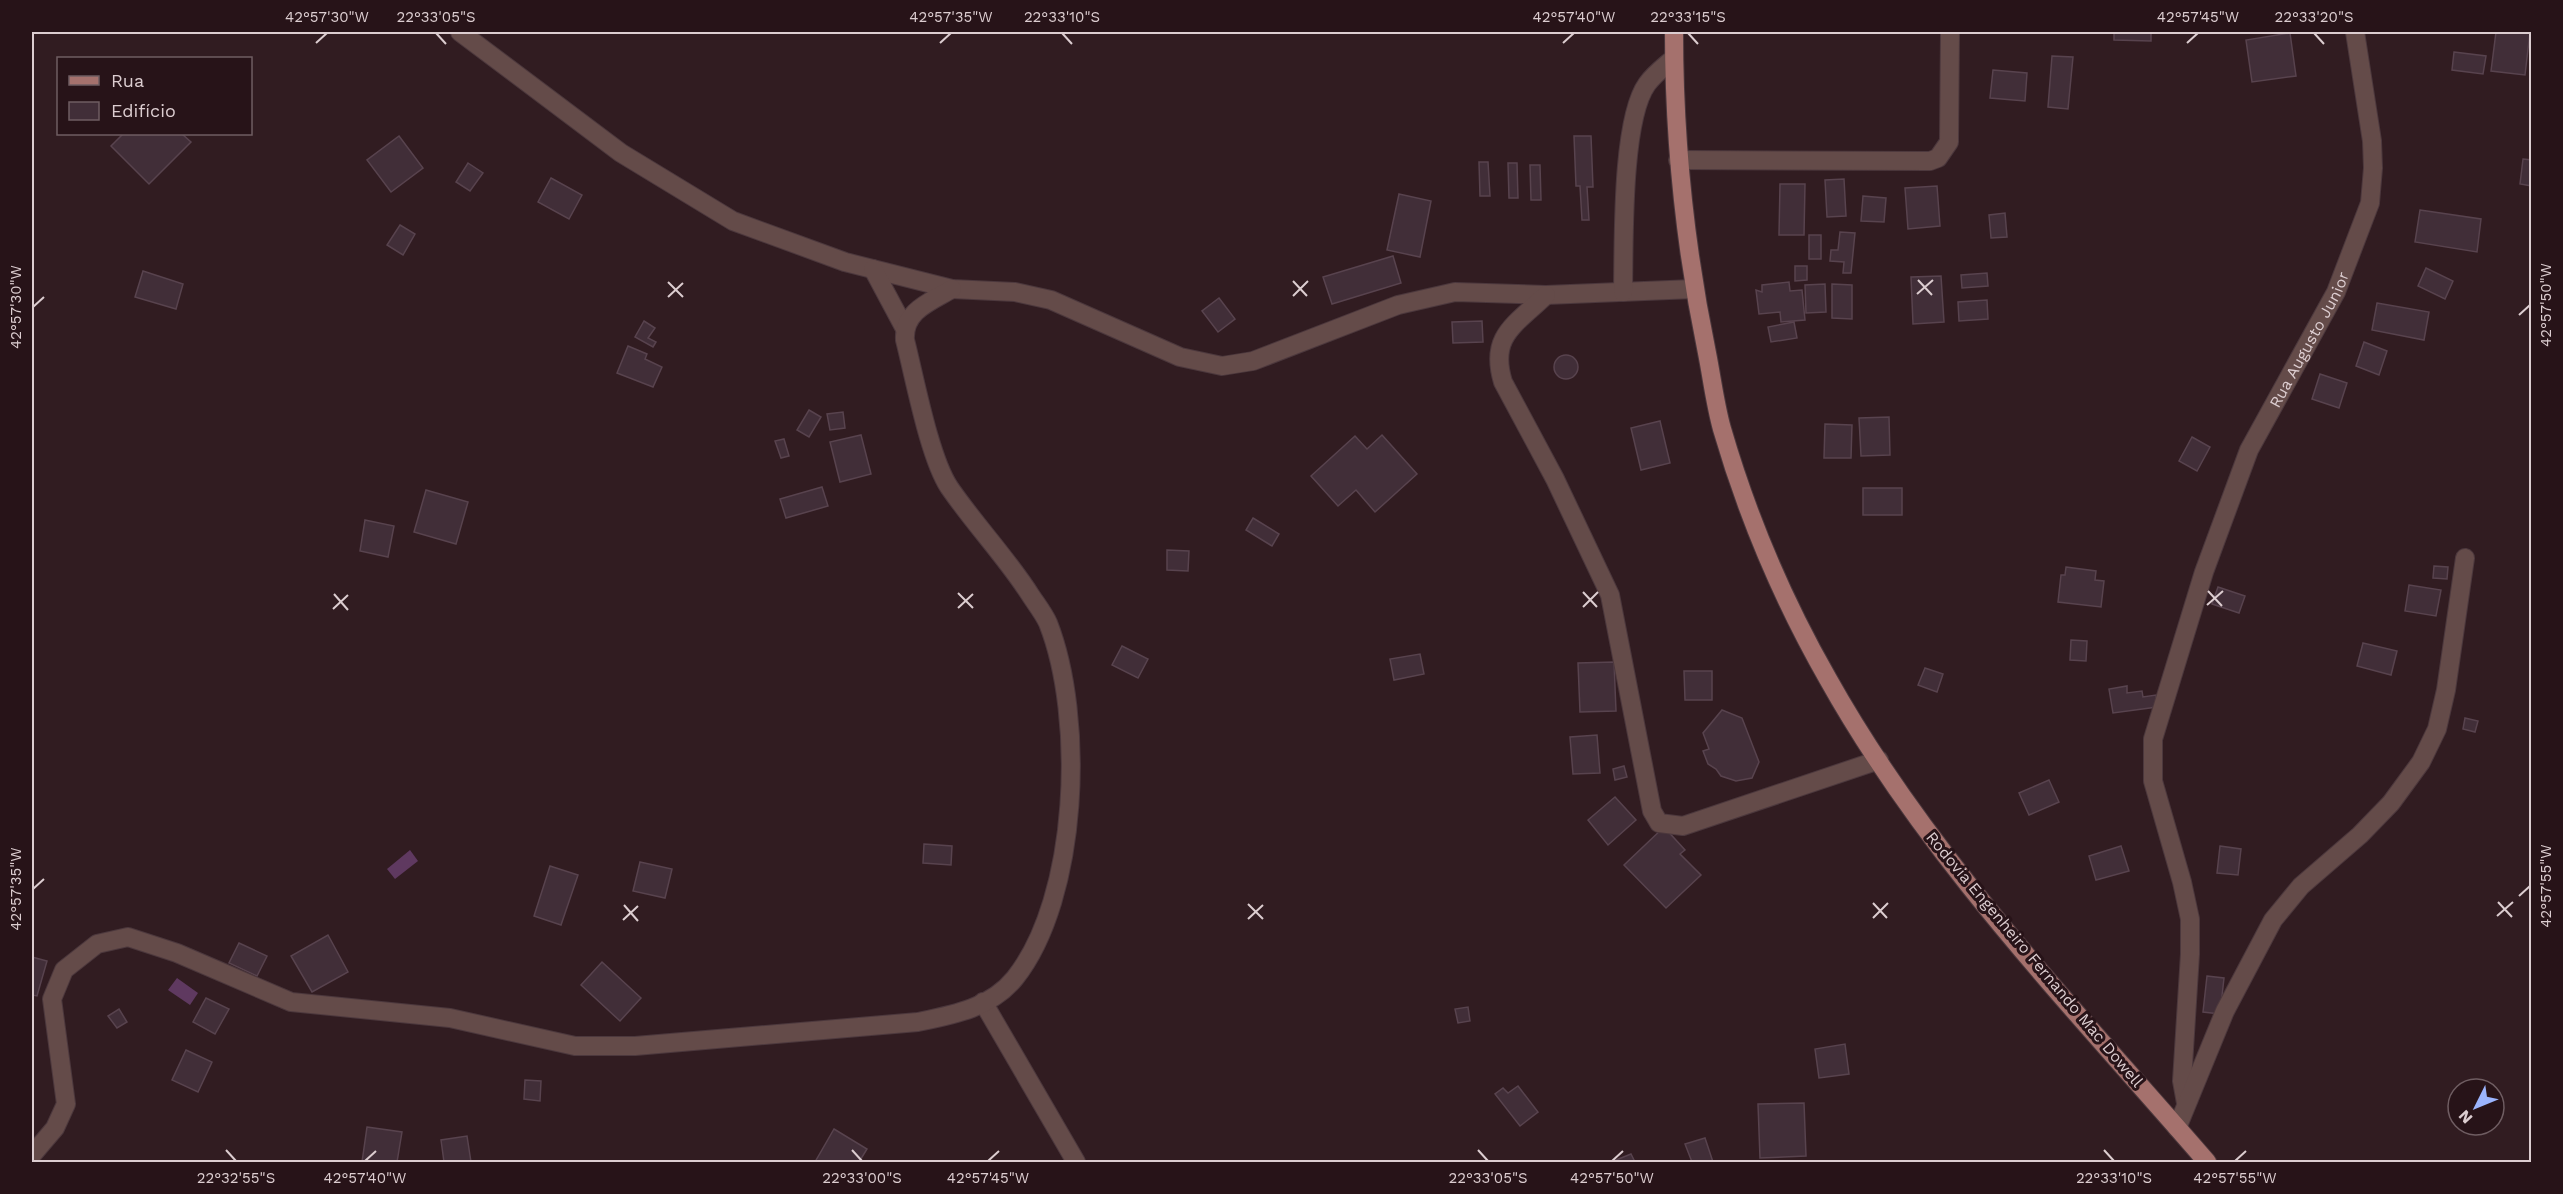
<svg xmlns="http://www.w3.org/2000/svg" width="2563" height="1194" font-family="'Work Sans',sans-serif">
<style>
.water{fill:#5f3960}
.building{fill:#412e38;stroke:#58434e;stroke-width:1.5}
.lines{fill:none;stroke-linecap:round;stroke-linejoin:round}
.minor-casing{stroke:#4c383d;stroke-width:20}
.major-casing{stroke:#4c383d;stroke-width:20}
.minor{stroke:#644b49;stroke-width:18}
.major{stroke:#a5716d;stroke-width:18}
.ticks{fill:none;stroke:#dccdd0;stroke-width:2}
.labels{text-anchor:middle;stroke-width:6;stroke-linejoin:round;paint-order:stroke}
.street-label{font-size:16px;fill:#dccdd0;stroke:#271318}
.neatline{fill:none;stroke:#dccdd0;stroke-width:2}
.ticks-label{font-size:15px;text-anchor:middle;fill:#dccdd0}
</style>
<rect width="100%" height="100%" fill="#311c21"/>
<g class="water">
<path d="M410,850L418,861L395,879L387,869Z"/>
<path d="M177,978L198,993L190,1005L168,990Z"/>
</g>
<g class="building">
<path d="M2114,32H2151V41L2114,40Z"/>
<path d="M2496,32H2530L2525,75L2491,71Z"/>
<path d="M2290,33L2296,76L2252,82L2246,40Z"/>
<path d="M2454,52L2486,56L2483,74L2452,70Z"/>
<path d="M2052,56L2073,57L2068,109L2048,107Z"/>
<path d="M1993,70L2027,73L2025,101L1990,98Z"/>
<path d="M123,134H182L191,142L149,184L111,146Z"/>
<path d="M399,136L423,168L391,192L367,160Z"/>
<path d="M1574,136H1591L1593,187H1587L1589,220H1582L1580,186H1576Z"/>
<path d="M2523,159L2532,160V186L2520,184Z"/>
<path d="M1479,162H1488L1490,196H1480Z"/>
<path d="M468,163L483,173L470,191L456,182Z"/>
<path d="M1508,163H1517L1518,198H1509Z"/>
<path d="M1530,165H1540L1541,200H1531Z"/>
<path d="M551,178L582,195L569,219L538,202Z"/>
<path d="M1844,179L1846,216L1827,217L1825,180Z"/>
<path d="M1780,184H1805L1804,235H1779Z"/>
<path d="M1937,186L1940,226L1908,229L1905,188Z"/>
<path d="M1399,194L1431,201L1420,257L1387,250Z"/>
<path d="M1863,196L1886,198L1884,222L1861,221Z"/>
<path d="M2420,210L2481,219L2477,252L2415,242Z"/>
<path d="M2005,213L2007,237L1991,238L1989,215Z"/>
<path d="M400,225L415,234L403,255L387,245Z"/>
<path d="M1840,232L1855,233L1851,273H1843L1844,262L1830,261L1831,250H1838Z"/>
<rect x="1809" y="235" width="12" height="24"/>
<path d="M1393,256L1401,283L1332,304L1323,277Z"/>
<path d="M1795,266H1807V280L1795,281Z"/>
<path d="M2426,268L2453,281L2445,299L2418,286Z"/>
<path d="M143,271L183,284L176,309L135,297Z"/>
<path d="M1987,273L1988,286L1962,288L1961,275Z"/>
<path d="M1941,276L1944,322L1913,324L1911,277Z"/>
<path d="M1789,282L1790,291L1802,290L1805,320L1781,322L1780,312L1759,314L1756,290L1762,292V285Z"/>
<path d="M1825,284L1826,312L1806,313L1805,285Z"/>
<path d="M1832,284L1852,285V319L1832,318Z"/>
<path d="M1219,298L1235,319L1218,332L1202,311Z"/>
<path d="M1987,300L1988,319L1959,321L1958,302Z"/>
<path d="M2377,303L2429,312L2424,340L2372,330Z"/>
<path d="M644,321L655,328L648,338L656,342L653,347L635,337Z"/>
<path d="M1482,321L1483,342L1453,343L1452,322Z"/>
<path d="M1794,322L1797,338L1771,342L1768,327Z"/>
<path d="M2364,342L2387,351L2379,375L2356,366Z"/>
<path d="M628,346L647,354L645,359L662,367L653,387L617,373Z"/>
<circle cx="1566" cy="367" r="12"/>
<path d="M2320,374L2347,383L2339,408L2312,399Z"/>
<path d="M809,410L821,417L809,437L797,430Z"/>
<path d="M843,412L845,428L830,430L827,414Z"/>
<path d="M1889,417L1890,455L1861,456L1859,418Z"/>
<path d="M1660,421L1670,463L1641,470L1631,428Z"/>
<path d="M1825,424L1852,425L1851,458H1824Z"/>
<path d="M861,435L871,474L840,482L830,442Z"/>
<path d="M1382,435L1417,474L1375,512L1356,490L1338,506L1311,476L1355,436L1367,449Z"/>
<path d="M2192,437L2210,447L2197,471L2179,461Z"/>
<path d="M784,439L789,456L781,458L775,441Z"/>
<path d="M822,487L828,506L786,518L780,499Z"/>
<rect x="1863" y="488" width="39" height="27"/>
<path d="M426,490L468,502L456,544L414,532Z"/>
<path d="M1253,518L1279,534L1272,546L1246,530Z"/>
<path d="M365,520L394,526L388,557L360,551Z"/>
<path d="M1167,550L1189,551L1188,571L1167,570Z"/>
<path d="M2434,566L2448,567L2447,579L2433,578Z"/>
<path d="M2066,567L2096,571L2095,580L2104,581L2101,607L2058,602L2061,575H2065Z"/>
<path d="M2409,585L2441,590L2436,616L2405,611Z"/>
<path d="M2218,587L2245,596L2239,613L2212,604Z"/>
<path d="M2071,640L2087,641L2086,661L2070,660Z"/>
<path d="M2363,643L2397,651L2391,675L2357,666Z"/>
<path d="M1122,646L1148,659L1138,678L1112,665Z"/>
<path d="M1420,654L1424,674L1394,680L1390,659Z"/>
<path d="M1614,662L1616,711L1580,712L1578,663Z"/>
<path d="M1925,668L1943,674L1937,692L1918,685Z"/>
<path d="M1684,671H1712V700H1685Z"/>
<path d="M2127,686V693L2142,691L2143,697L2156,695L2157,707L2113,713L2109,689Z"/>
<path d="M1722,710L1742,718L1759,762L1752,778L1736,781L1721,776L1716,769L1708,764L1703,751L1709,749L1703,733Z"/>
<path d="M2465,718L2478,721L2475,732L2463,729Z"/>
<path d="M1597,735L1600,773L1573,774L1570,737Z"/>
<path d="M1624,766L1627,777L1615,780L1613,769Z"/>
<path d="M2049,780L2059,802L2029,815L2019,793Z"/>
<path d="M1615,797L1636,820L1608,845L1588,820Z"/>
<path d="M1664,827L1685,850L1680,854L1701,875L1666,908L1624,865Z"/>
<path d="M924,844L952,846L951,865L923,863Z"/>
<path d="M2121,846L2129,871L2096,880L2089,856Z"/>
<path d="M2220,846L2241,849L2238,875L2217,873Z"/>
<path d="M640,862L672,869L665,898L633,891Z"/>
<path d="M550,866L578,875L561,925L534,916Z"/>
<path d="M328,935L348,972L312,992L291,956Z"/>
<path d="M239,943L267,956L257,976L229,963Z"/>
<path d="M32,957L47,961L37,996L32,995Z"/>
<path d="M602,962L641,998L620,1021L581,985Z"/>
<path d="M2207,976L2224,978L2220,1014L2203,1012Z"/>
<path d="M206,998L229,1009L215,1034L193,1022Z"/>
<path d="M1468,1007L1470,1021L1458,1023L1455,1009Z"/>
<path d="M119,1009L127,1022L117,1028L108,1016Z"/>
<path d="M1845,1044L1849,1074L1819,1078L1815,1049Z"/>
<path d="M186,1050L212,1062L198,1092L172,1080Z"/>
<path d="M525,1080L541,1081L540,1101L524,1099Z"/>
<path d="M1518,1086L1538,1112L1520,1126L1495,1094L1503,1088L1508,1093Z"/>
<path d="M1804,1103L1806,1156L1760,1158L1758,1104Z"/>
<path d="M367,1127L402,1132L397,1162H362Z"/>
<path d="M834,1129L867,1149L859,1162H815Z"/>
<path d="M467,1136L471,1162H444L441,1140Z"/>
<path d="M1705,1138L1713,1162H1692L1685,1144Z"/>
<path d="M1631,1154L1635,1162H1611Z"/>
</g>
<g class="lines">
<g class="minor-casing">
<g id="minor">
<path d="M460,32L621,153L733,221L845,262L952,289L1015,292L1051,300L1180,357L1222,366L1253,361L1398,305L1455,292L1546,295L1694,289"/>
<path d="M1678,160L1930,161L1938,158L1949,142L1950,32"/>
<path d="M873,269L904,327"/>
<path d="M1623,292C1624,245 1621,120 1647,84C1654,74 1665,66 1674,58"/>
<path d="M1546,295C1515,325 1489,336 1503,382L1555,479L1610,595L1652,811L1659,823L1683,826L1879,760"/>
<path d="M983,1002L1076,1162"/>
<path id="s1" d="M2186,1103L2182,1081L2190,954V919L2182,882L2153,781V739L2204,572L2249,450L2336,292L2370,203L2373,168L2372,141L2355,32"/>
<path d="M2177,1128L2225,1011L2273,920L2301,886L2360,835L2391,803L2421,762L2437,729L2446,690L2465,558"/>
<path d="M32,1155L55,1128L66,1104L52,999L64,970L97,944L128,937L177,953L291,1002L450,1018L575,1046H635L918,1022C953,1015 991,1008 1015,978C1079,897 1085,717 1048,623C1044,614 1037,605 1031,596C1007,558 975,525 949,487C929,456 915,379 905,340C903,311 930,302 952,289"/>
</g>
</g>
<g class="major-casing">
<path id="major" d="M1674,32C1674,139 1685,247 1707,353C1712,378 1715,404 1722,429C1747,515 1784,602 1828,679C1928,858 2074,1008 2207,1162"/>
</g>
<use href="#minor" class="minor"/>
<use href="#major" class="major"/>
</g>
<path class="ticks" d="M436,33L446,44M1062,33L1072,44M1688,33L1698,44M2314,33L2324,44M316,43L327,33M940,43L951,33M1563,43L1574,33M2187,43L2198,33M1918,280L1932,295M1293,281L1307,296M668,282L683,297M1917,294L1933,280M1293,296L1308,281M668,297L683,283M33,307L44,297M2519,315L2530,305M2208,591L2222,606M1583,592L1597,607M958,593L973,608M334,594L348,610M2207,605L2223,591M1583,607L1598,592M958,608L973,594M333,609L348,595M33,889L44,879M2519,896L2530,886M2498,902L2512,917M1873,903L1887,918M1248,904L1263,919M624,905L638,921M2497,916L2513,902M1873,918L1888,903M1248,919L1263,905M623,920L638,906M226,1150L236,1161M852,1150L862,1161M1478,1150L1488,1161M2104,1150L2114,1161M365,1161L376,1151M988,1161L999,1151M1612,1161L1623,1151M2235,1161L2246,1151"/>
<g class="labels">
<g class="street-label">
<text dy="6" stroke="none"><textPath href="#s1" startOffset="800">Rua Augusto Junior</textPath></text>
<text transform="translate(2035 959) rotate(50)" y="6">Rodovia Engenheiro Fernando Mac Dowell</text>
</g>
</g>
<rect width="2563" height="1194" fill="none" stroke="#271318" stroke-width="66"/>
<rect x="57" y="57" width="195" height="78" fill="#271318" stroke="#6f5d62" stroke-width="1.5"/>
<rect x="69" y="76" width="30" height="9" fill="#a5716d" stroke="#6f5d62" stroke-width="1.5"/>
<text x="111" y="87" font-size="18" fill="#dccdd0">Rua</text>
<rect x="69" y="102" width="30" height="18" fill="#412e38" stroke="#6f5d62" stroke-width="1.5"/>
<text x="111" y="117" font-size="18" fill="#dccdd0">Edifício</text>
<g transform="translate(2476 1107) rotate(227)"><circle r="28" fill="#271318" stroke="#6f5d62" stroke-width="1.5"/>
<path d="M0-4.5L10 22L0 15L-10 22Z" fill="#9bb4fd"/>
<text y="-9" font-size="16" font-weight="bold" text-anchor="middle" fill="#dccdd0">N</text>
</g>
<rect x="33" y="33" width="2497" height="1128" class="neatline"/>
<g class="ticks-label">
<text x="327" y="22">42°57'30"W</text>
<text x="436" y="22">22°33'05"S</text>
<text x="951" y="22">42°57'35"W</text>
<text x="1062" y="22">22°33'10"S</text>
<text x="1574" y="22">42°57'40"W</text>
<text x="1688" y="22">22°33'15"S</text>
<text x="2198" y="22">42°57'45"W</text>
<text x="2314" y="22">22°33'20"S</text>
<text transform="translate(2546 305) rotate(-90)" y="5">42°57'50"W</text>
<text transform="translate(16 307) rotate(-90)" y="5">42°57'30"W</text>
<text transform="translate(2546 886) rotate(-90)" y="5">42°57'55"W</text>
<text transform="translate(16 889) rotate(-90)" y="5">42°57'35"W</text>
<text x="236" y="1183">22°32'55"S</text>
<text x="365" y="1183">42°57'40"W</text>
<text x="862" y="1183">22°33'00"S</text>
<text x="988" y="1183">42°57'45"W</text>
<text x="1488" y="1183">22°33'05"S</text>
<text x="1612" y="1183">42°57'50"W</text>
<text x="2114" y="1183">22°33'10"S</text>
<text x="2235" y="1183">42°57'55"W</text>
</g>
</svg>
